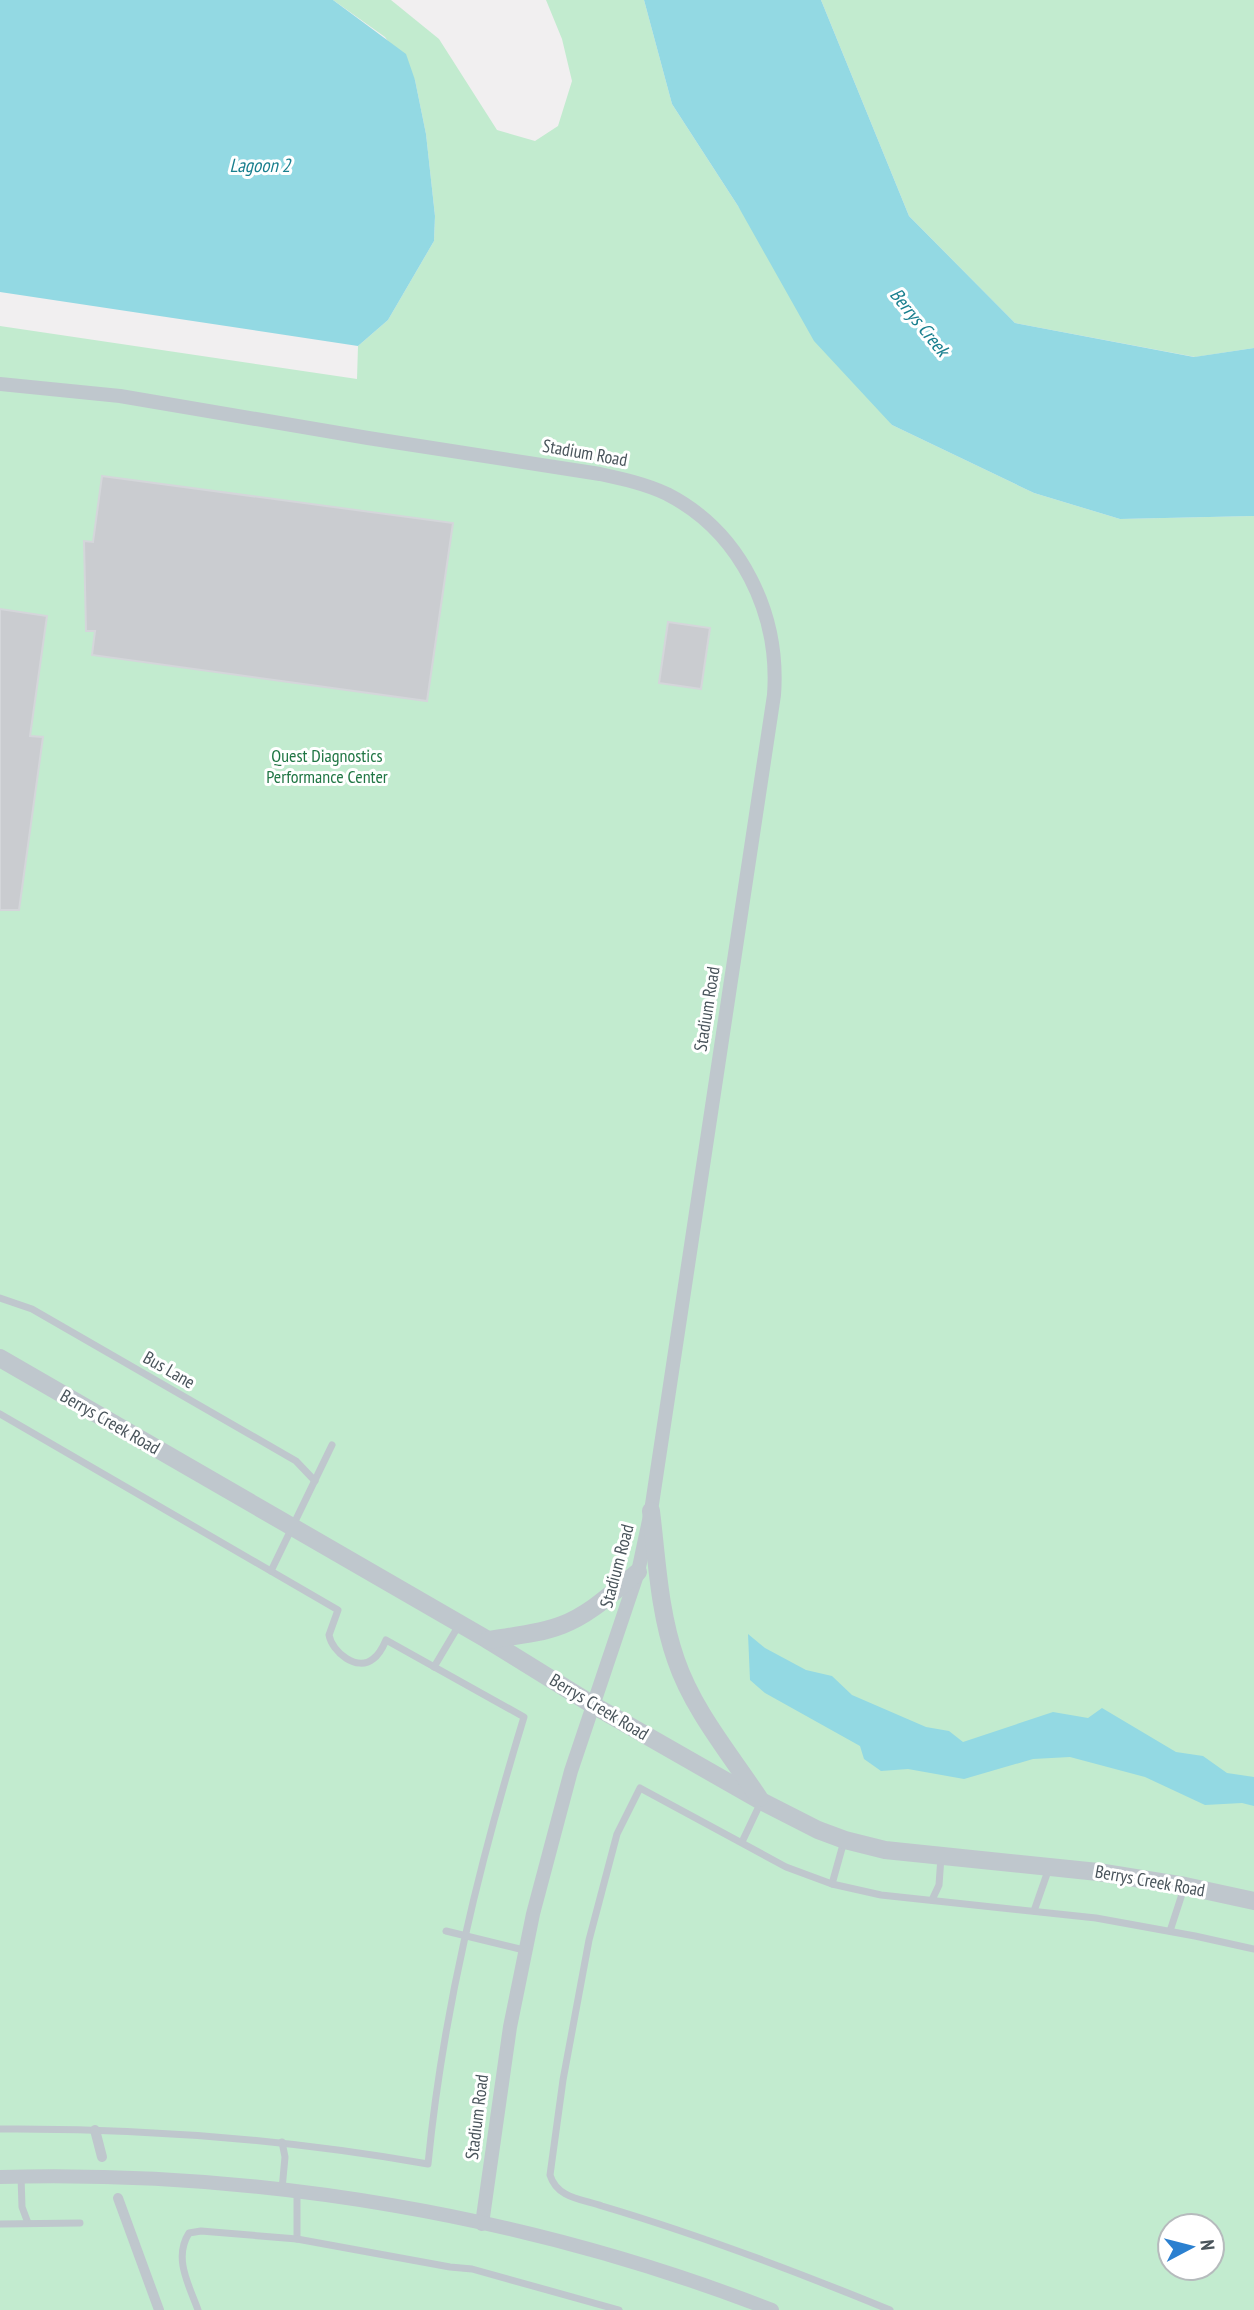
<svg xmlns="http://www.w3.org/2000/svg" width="1254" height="2310" font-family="'PT Sans Narrow',sans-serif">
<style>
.green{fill:#c2ebcf;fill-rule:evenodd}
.water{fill:#93d9e3}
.building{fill:#caccd0;stroke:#d4d6da;stroke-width:2}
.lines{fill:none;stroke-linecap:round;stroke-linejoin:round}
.service{stroke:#bfc7cd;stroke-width:7}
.pedestrian{stroke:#bfc7cd;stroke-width:10}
.minor{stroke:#bfc7cd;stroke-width:14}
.tertiary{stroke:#bfc7cd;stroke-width:18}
.labels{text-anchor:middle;stroke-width:6;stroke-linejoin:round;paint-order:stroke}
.street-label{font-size:18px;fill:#49545b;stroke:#fff}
.park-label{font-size:18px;fill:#207644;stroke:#fff}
.water-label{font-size:19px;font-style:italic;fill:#197f8e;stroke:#fff}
</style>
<rect width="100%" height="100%" fill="#f1eff0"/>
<g class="green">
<path d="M333,0H391L439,39L497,130L535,141L558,126L572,81L562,39L546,0H644L672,104L738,206L892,425L1034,493L1120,519L1254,516V2310H0V326L357,379L358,346L388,320L434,241L435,216L426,134L415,80L385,37ZM1170,2226H1212V2268H1170Z"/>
<path d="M821,0H1254V348L1195,357L1015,323L909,216Z"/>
</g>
<g class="water">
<path d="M0,0H333L406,54L415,80L426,134L435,216L434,241L388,320L358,346L0,292Z"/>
<path d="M644,0H821L909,216L1015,323L1194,357L1254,348V516L1120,519L1034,493L892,425L814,341L738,206L672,104Z"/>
<path d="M748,1634L765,1648L806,1670L832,1676L852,1695L926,1727L949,1731L963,1742L1053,1712L1088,1718L1102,1708L1176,1752L1203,1756L1227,1773L1254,1777V1806L1242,1803L1205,1805L1145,1777L1070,1757L1033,1759L964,1779L908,1769L881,1771L864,1759L860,1746L765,1693L750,1680Z"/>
</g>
<g class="building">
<path d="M102,476L453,523L427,701L92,655L95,631H86L84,541L93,542Z"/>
<path d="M0,609L47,616L30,736L43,737L19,910H0Z"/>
<path d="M668,622L710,628L701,689L659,683Z"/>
</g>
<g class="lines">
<g class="service">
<path d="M0,1298L32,1309L296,1461L315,1481"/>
<path d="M0,1414L338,1610L329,1635C332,1652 357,1672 373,1659C379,1655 383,1647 386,1640L524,1717C479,1864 443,2011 428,2164C286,2139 144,2128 0,2129"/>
<path d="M271,1571L332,1445"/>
<path d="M434,1667L459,1625"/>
<path d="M742,1842L761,1802"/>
<path d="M832,1884L844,1841"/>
<path d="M932,1900L939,1885L941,1857"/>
<path d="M1034,1911L1049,1868"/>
<path d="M446,1931L524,1950"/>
<path d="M1170,1931L1184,1888"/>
<path d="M21,2176L22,2207L28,2223"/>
<path d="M282,2189L285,2157L282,2142"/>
<path d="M0,2224L80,2223"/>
<path d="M297,2239V2192"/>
<path d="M198,2310C189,2285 173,2258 189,2233L201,2231L297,2239L450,2267L472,2269L619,2310"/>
<path d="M890,2310C795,2271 700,2235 602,2206C581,2199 557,2198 550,2175L563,2080L589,1940L617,1834L640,1788L786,1867L832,1884L881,1895L1096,1918L1195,1936L1254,1949"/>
</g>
<g class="pedestrian">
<path d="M95,2130L102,2157"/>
<path d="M118,2198L159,2310"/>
</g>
<g class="minor">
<path d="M0,384L120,396L368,438L600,474C623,479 646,484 667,494C741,532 780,614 774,695L651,1511L638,1572L571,1771L533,1914L510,2027L482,2224"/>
<path d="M0,2177C261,2170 528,2215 772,2310"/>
</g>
<g class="tertiary">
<path d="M0,1358L488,1640L593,1705L761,1801L818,1830L845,1840L885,1850L1098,1872L1185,1886L1254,1901"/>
<path d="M651,1511C657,1560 659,1612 676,1660C693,1710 730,1754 759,1798"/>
<path d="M488,1640C512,1636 539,1634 562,1625C591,1614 614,1591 638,1572"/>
</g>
</g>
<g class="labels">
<g class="street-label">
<text transform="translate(585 453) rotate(10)" y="6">Stadium Road</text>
<text transform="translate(707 1009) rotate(-81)" y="6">Stadium Road</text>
<text transform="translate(169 1370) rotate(30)" y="6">Bus Lane</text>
<text transform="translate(110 1422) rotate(30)" y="6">Berrys Creek Road</text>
<text transform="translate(617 1566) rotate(-75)" y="6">Stadium Road</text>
<text transform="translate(599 1707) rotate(31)" y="6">Berrys Creek Road</text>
<text transform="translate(1150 1881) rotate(10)" y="6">Berrys Creek Road</text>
<text transform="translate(477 2117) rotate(-83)" y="6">Stadium Road</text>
</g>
<g class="park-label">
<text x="327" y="762">Quest Diagnostics<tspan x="327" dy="21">Performance Center</tspan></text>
</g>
<g class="water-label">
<text x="260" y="172">Lagoon 2</text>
<text transform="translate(920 322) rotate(51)" y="7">Berrys Creek</text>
</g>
</g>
<g transform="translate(1191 2247) rotate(83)"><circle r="33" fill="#ffffff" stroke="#b6bbbd" stroke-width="2"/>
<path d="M0-5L12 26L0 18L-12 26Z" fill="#2b80d0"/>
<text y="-10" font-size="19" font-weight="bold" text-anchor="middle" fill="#49545b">N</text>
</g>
</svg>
